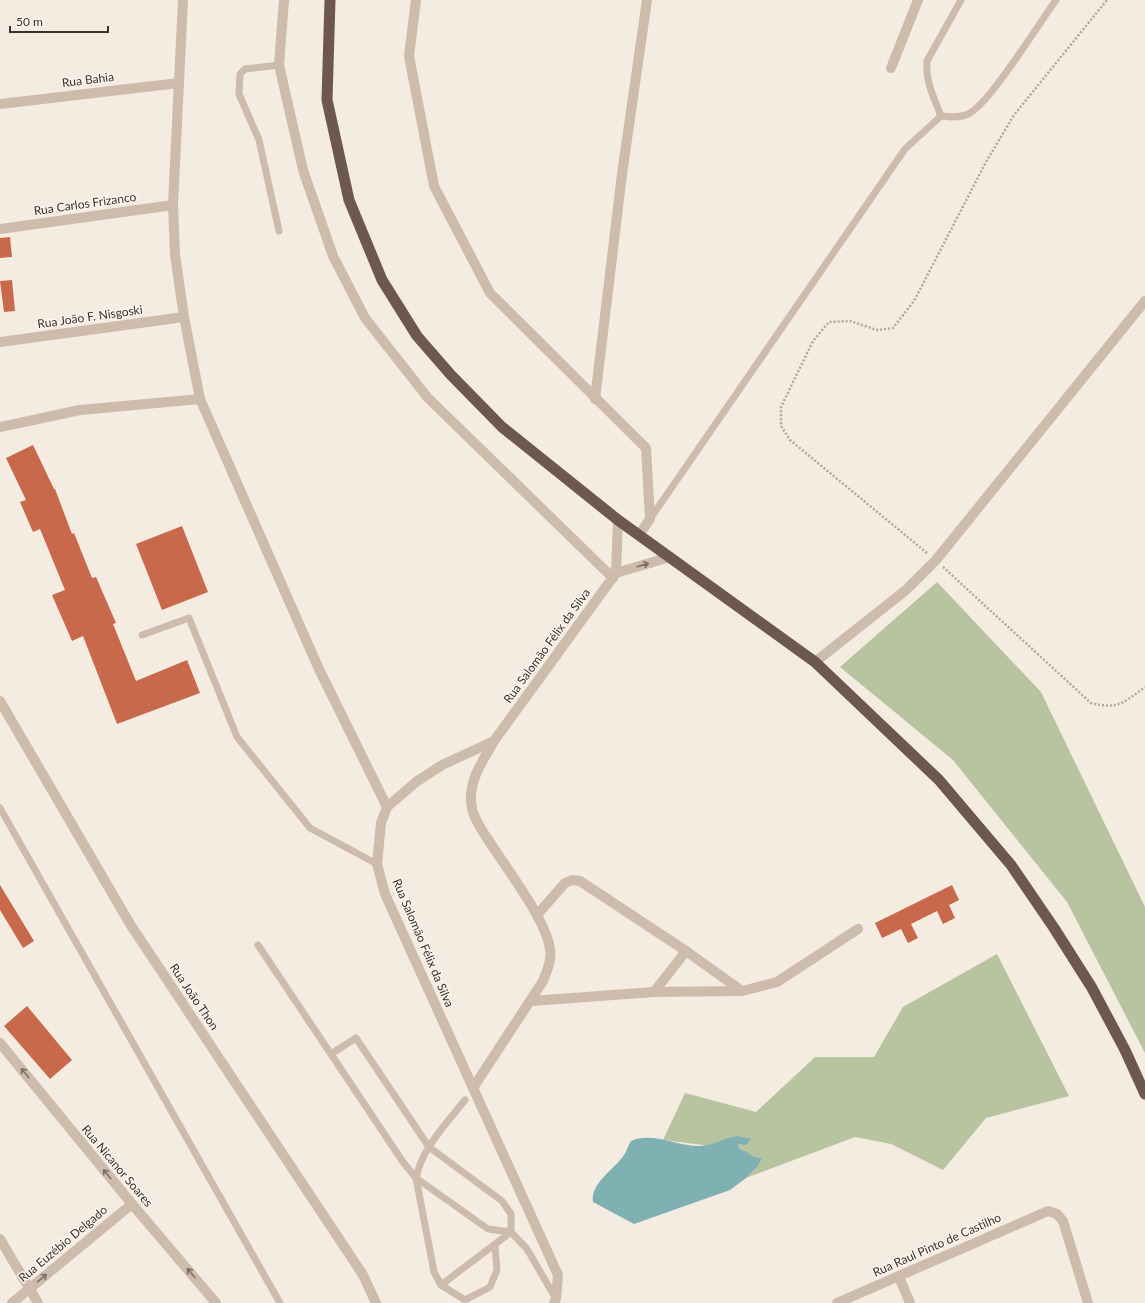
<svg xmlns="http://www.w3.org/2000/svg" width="1145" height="1303" font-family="Lato,sans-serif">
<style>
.green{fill:#b8c4a0}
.water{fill:#7fb0b2}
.building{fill:#c8694b}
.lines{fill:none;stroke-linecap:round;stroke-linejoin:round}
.path{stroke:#b9a596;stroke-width:2.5;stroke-dasharray:2 2;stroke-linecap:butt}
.service{stroke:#cdbbac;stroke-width:7}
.minor{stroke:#cdbbac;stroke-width:10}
.tertiary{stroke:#cdbbac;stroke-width:10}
.trunk{stroke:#6c584f;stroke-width:11}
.oneway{stroke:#7d6f65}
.labels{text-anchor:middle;stroke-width:3;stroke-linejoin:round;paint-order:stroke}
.street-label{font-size:12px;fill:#3b302b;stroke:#fbf5ee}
</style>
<rect width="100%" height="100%" fill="#f4ebe1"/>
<g class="green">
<path d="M937,582L1041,692L1145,907V1053L1067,902L953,760L840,667Z"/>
<path d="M997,954L1069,1096L986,1118L943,1170L891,1144L855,1137L746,1178L757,1167L754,1158L743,1150L663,1140L685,1093L756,1112L815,1057H874L903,1007Z"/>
</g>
<path class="water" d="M737,1136L751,1139L746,1145L738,1144L739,1149C749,1151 750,1158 762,1158L757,1167L746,1178L730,1190L634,1224L593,1202C590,1183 615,1169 624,1155C627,1151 628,1145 631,1141C653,1131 678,1147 701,1146C714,1145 724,1138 737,1136Z"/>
<g class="building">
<path d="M10,237L12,257L0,258V238Z"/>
<path d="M12,280L15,311L4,312L0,281Z"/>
<path d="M33,445L54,489H55L72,534L74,533L92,578L96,577L116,623L113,624L136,681L187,660L200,693L117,724L83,636L72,641L52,595L65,590L40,529L33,532L20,502L26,500L6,458Z"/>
<path d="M182,526L208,592L162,610L136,544Z"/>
<path d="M0,885L34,941L23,948L0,910Z"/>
<path d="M952,885L959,900L949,905L955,918L943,924L937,911L911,924L918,938L908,943L901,929L882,938L875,923Z"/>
<path d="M27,1006L72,1060L50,1079L4,1026Z"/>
</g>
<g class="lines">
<g class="path">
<path d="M927,553L790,440L781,426V407L813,341L829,322L850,321L877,330L893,328L914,301L986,162L1014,115L1107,0"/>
<path d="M943,567L1091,703C1119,710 1124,702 1145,687"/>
</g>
<g class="service">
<path d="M941,116C934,98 925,81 927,61L961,0"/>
<path d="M279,231L259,140L239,94L240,74L245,69L279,65"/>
<path d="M650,519L905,149L941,116C950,117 960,118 968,114C988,106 1040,22 1056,0"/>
<path d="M142,635L189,618L237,737L310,828L377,864"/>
<path d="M0,808L280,1303"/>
<path d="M258,945L403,1162L416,1178L488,1229L511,1232L527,1249L556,1299"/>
<path d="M331,1054L356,1038L429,1147L502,1201L511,1214V1232L441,1285L434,1272L416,1178C422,1148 446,1124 465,1100"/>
<path d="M441,1285L465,1300L490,1287L497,1270L495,1246"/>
</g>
<g class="minor">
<path d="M183,0L173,205L175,255L184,317L200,399L318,667L387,807"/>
<path d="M284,0L279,65L303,170L333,256L365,318L428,398L613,578"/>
<path d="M416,0L409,56L434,186L490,293L646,448L650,519L639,535"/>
<path d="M891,68L918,0"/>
<path d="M0,104L179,83"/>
<path d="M0,229L173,205"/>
<path d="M0,342L184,317"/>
<path d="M595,399L622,174L647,0"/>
<path d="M0,427L80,410L200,399"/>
<path d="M616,573L670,557"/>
<path d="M616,573L618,520"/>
<path d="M815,662L906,590L936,560L1145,301"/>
<path d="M0,701L130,924L363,1275L376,1303"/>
<path d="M537,915L565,883L572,880L580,881L686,951L742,991"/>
<path d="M654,992L686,951"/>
<path d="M532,1001L654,992L742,991L777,982L858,929"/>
<path d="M473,1088L543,981C547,971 552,960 550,949C546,919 506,868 489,841C481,829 471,815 471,800C470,778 484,759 494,741"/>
<path d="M899,1277L910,1303"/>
<path d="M12,1303L132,1204"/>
<path d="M554,1303L556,1299L558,1275L385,894L377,864L381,823L387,807L416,782L442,765L494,741L616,573"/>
<path d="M837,1303L1048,1211L1057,1214L1063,1221L1088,1303"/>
</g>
<g class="tertiary">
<path d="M0,1043L132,1204L216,1303"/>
<path d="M0,1239L38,1303"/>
</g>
<path class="trunk" d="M330,0L327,100L349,200L382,280L417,336L451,375L502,427L618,520L815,662L939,780L1011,865L1054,928L1092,988L1125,1050L1145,1094"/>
</g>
<defs><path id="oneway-shaft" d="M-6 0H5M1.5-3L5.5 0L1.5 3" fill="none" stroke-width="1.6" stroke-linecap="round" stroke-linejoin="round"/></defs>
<g class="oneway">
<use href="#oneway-shaft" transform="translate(643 565) rotate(-16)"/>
<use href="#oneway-shaft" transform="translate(25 1073) rotate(-129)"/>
<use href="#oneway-shaft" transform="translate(107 1174) rotate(-129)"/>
<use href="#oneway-shaft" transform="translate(191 1273) rotate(-131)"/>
<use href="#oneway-shaft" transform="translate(42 1278) rotate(-40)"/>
</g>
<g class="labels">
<g class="street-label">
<text transform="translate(88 80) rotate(-7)" y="4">Rua Bahia</text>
<text transform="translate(85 204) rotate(-8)" y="4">Rua Carlos Frizanco</text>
<text transform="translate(90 317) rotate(-8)" y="4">Rua João F. Nisgoski</text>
<text transform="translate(547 646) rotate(-54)" y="4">Rua Salomão Félix da Silva</text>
<text transform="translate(423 943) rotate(67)" y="4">Rua Salomão Félix da Silva</text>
<text transform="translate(194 997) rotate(56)" y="4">Rua João Thon</text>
<text transform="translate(117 1166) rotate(50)" y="4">Rua Nicanor Soares</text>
<text transform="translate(63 1244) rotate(-40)" y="4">Rua Euzébio Delgado</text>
<text transform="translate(937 1245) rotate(-24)" y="4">Rua Raul Pinto de Castilho</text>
</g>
</g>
<path d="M10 26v6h98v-6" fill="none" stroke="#3b302b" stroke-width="2"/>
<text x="16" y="26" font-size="12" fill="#3b302b" stroke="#fbf5ee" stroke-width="3" paint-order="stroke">50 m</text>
</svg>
